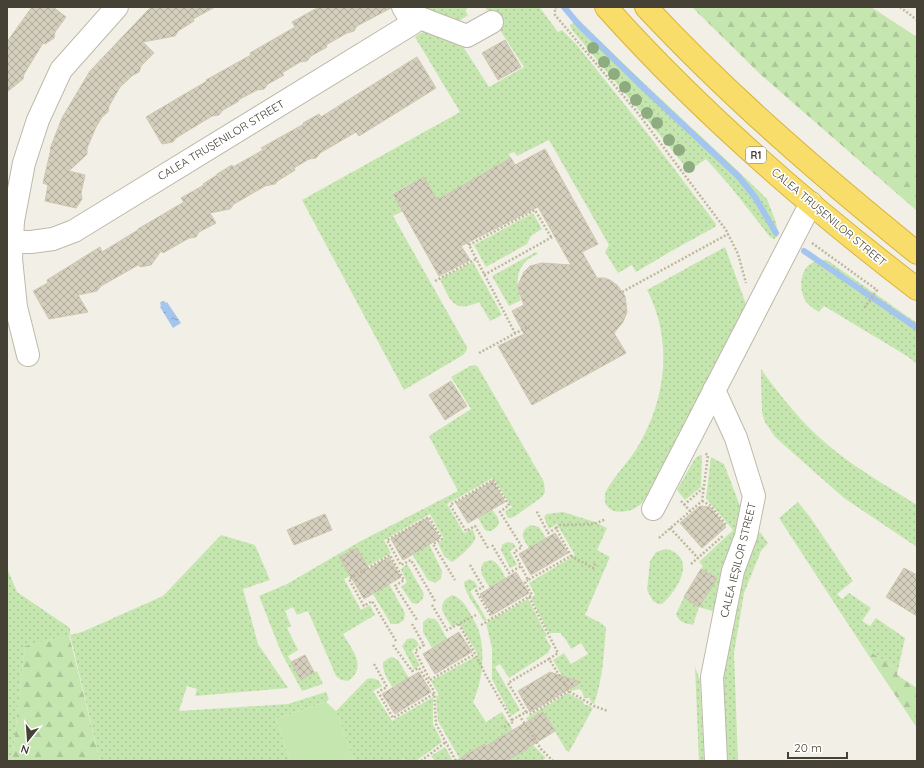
<svg xmlns="http://www.w3.org/2000/svg" width="924" height="768" font-family="Quicksand,sans-serif">
<style>
.grass{fill:url(#grass-dots)}
.forest{fill:url(#forest-firs)}
.pitch{fill:#c6e6b0}
.water{fill:url(#water-ripples)}
.lines{fill:none;stroke-linecap:round;stroke-linejoin:round}
.stream{stroke:#a4c5ee;stroke-width:6}
.building{fill:url(#building-cross-hatch);stroke:#cec6af}
.minor-casing{stroke:#beb9a9;stroke-width:24}
.highway-casing{stroke:#d8b33a;stroke-width:24}
.path{stroke:#bfb79b;stroke-width:2.5;stroke-dasharray:2 2;stroke-linecap:butt}
.minor{stroke:#fff;stroke-width:22}
.highway{stroke:#f9dd6a;stroke-width:22}
.tree{fill:#8eac7f}
.labels{text-anchor:middle;stroke-width:3.5;stroke-linejoin:round;paint-order:stroke}
.shield{fill:#fff;stroke:#7d7a72;stroke-width:1}
.shield-label{font-size:10px;font-weight:bold;fill:#454135}
.street-label{font-size:11px;fill:#454135;stroke:#fff}
</style>
<defs>
<pattern id="grass-dots" width="8" height="8" patternUnits="userSpaceOnUse"><rect width="8" height="8" fill="#c6e6b0"/><path d="M2 2h.1M6 6h.1" fill="none" stroke="#abc698" stroke-width="1.8" stroke-linecap="round"/></pattern>
<pattern id="forest-firs" width="22" height="20" patternUnits="userSpaceOnUse"><rect width="22" height="20" fill="#c6e6b0"/><path d="M5 1l3.5 6h-7zM16 11l3.5 6h-7z" fill="#abc698"/></pattern>
<pattern id="water-ripples" width="26" height="14" patternUnits="userSpaceOnUse"><rect width="26" height="14" fill="#a4c5ee"/><path d="M2 4q2-2 4 0t4 0M15 11q2-2 4 0t4 0" fill="none" stroke="#87a2c2"/></pattern>
<pattern id="building-cross-hatch" width="8" height="8" patternUnits="userSpaceOnUse"><rect width="8" height="8" fill="#d4cebc"/><path d="M0 0l8 8M0 8l8-8" fill="none" stroke="#aea99a"/></pattern>
</defs>
<rect width="100%" height="100%" fill="#f2f0e6"/>
<g class="grass">
<path d="M418,7H469L465,10L468,15L456,23Z"/>
<path d="M485,7H541L540,8L558,32L562,30L576,44L641,125L716,224L715,227L675,249L636,272L632,265L618,273L605,252L609,245L549,140L517,156L514,152L509,154L511,158L437,200L423,177L393,193L403,211L393,216L467,347V350L463,355L404,390L302,200L460,112L415,37L429,28L460,42L489,87L524,67Z"/>
<path d="M578,19L630,70L737,170L767,199L776,222L778,233L777,237L774,239L770,237L730,186L706,159L689,171L658,133L572,30L570,25Z"/>
<path d="M533,213L542,229L531,236L527,244L486,267L474,245Z"/>
<path d="M725,247L746,304L734,331L698,404L643,502C630,517 598,516 606,491C616,473 632,459 641,441C667,394 672,338 647,290Z"/>
<path d="M536,252L538,254C517,262 514,280 521,300L509,306L492,276Z"/>
<path d="M827,260L917,323V364L907,356L824,306L819,312C816,310 812,308 809,305C798,295 798,268 814,262C818,260 823,260 827,260Z"/>
<path d="M473,262L502,315L490,321L479,302C453,314 450,300 440,279Z"/>
<path d="M475,365L478,367L544,482L545,492L542,497L514,517L508,518L505,511L512,507L493,478L447,504L464,533L472,529C474,532 476,535 475,539C474,544 457,560 452,562L444,556L438,543L444,539L430,514L384,540L391,553L344,579L361,610L370,605L375,615L343,634C352,650 368,667 348,681L341,680L336,676L308,611L297,615L293,607L285,611L291,626L287,628L298,650L288,656L301,679L317,671L323,684L302,691L281,652L259,596L287,584L359,542L458,491L429,436L471,409L451,377L470,366Z"/>
<path d="M761,369C781,397 802,423 828,445C855,468 887,486 917,505V547L844,498L775,437L765,422L762,413L761,379Z"/>
<path d="M702,455L701,487L685,500L677,490L694,460L698,456Z"/>
<path d="M711,457L724,464L740,506L736,530L715,612L699,607L693,625C685,623 679,623 676,614L684,597L700,606L716,578L701,569L703,566L699,562L733,530L706,498Z"/>
<path d="M798,502L810,517L853,581L837,594L842,599L849,593L871,608L862,621L870,626L876,618L905,638L898,670L863,647L779,518Z"/>
<path d="M492,509L498,518L499,524C495,529 491,533 485,530L478,518Z"/>
<path d="M563,512L595,522L607,528L597,550L610,557L585,615L599,622L606,627C604,653 603,679 594,704L592,703L589,698H584L582,691L579,689L571,691L553,660L564,653L571,664L588,654L581,643L571,649L565,638L562,636L561,633H549L531,598L535,595L529,583L575,555L557,524L549,529L544,517L547,514Z"/>
<path d="M531,525L539,527L546,538L529,548C523,538 518,532 531,525Z"/>
<path d="M760,532L768,543L761,551L744,593L734,653L738,761H728L724,716L722,660L750,542Z"/>
<path d="M221,535L255,545L270,580L243,589L258,644L288,688L195,696L197,689L187,686L179,711L288,704L326,692L329,699L326,702L276,719L290,761H100L70,635L25,646L12,761H7V568L17,592L70,628V635L82,632L163,596Z"/>
<path d="M507,542L513,543L516,547L510,551L517,565L510,568L501,550L502,545Z"/>
<path d="M429,544L442,571L441,579L435,583L428,580L412,554Z"/>
<path d="M666,549C698,557 678,590 662,604H658L653,601L647,590L650,561L656,552Z"/>
<path d="M491,560C499,563 502,571 506,579L490,588L482,575L481,567L484,562Z"/>
<path d="M407,564L424,594L422,600L417,604L412,603L401,587L407,582L401,569Z"/>
<path d="M469,579L474,581L478,587L470,591L487,620L484,621C479,611 464,593 464,582Z"/>
<path d="M389,584L405,613L404,620L398,624H391L373,594Z"/>
<path d="M453,595C462,599 467,607 471,615C474,621 479,628 480,635C485,657 482,682 473,702L486,722L502,712L513,730L486,746L484,744L466,755L461,761L438,721L436,696L439,695L431,681L478,655L459,623L452,627C444,615 434,603 453,595Z"/>
<path d="M528,599L547,636L545,637L551,647L548,653L509,678L500,664L495,667L520,710L511,716L492,679V648L486,623Z"/>
<path d="M428,618L435,619L439,624L447,639L432,648L423,632V622Z"/>
<path d="M412,638L416,640L419,645L412,651L420,665L414,669L402,646L407,639Z"/>
<path d="M392,657L398,660L409,678L392,687C388,679 382,672 383,662L389,658Z"/>
<path d="M695,667L700,680L704,761H699Z"/>
<path d="M371,678L378,680L382,686L373,691L392,721L433,697V724L442,742L416,761H405L404,759L400,761H354L336,711L367,679Z"/>
<path d="M568,693L582,701L585,705H588L593,708L569,752L566,750L549,722L537,729L529,722L526,718Z"/>
<path d="M533,745L546,758L541,761H507Z"/>
<path d="M445,747L453,761H435L431,756Z"/>
</g>
<g class="forest">
<path d="M692,7H871L917,37V211L761,75Z"/>
<path d="M69,635L100,761H12L25,646Z"/>
<path d="M863,647L898,670L897,675L917,688V728Z"/>
</g>
<path class="pitch" d="M326,702L336,711L354,761H290L276,719Z"/>
<path class="water" d="M162,301H164L166,303L167,302L181,323L173,328L160,307L161,306L160,303Z"/>
<g class="lines">
<g class="stream">
<path d="M564,7L579,25L647,91L738,176L755,197L776,233"/>
<path d="M804,251L917,328"/>
</g>
</g>
<g class="building">
<path d="M32,7H53L66,17L55,32L54,38L45,44L43,43L24,74L23,79L7,92V42Z"/>
<path d="M153,7H215L193,19L194,21L178,31L175,36L143,42L154,53L141,66L139,72L133,75L120,87L109,106L108,112L102,117L96,127L87,148V154L69,171L85,175L81,193L82,199L76,208L45,201L48,185L43,183L51,149H50L62,118L90,71L149,9Z"/>
<path d="M319,7L391,8L357,26L354,31L347,33L326,45L327,47L311,56L307,61L300,62L282,73L284,75L268,84L264,89L257,90L238,100L239,101L223,110L219,115L212,116L176,138L173,142L162,144L146,117L207,81L206,80L251,55L250,53L295,27L292,22Z"/>
<path d="M505,40L521,67L498,80L482,53Z"/>
<path d="M417,57L436,88L359,136L356,132L320,153L316,158L309,159L294,168L295,170L279,180L275,184L265,186L234,204L230,209L210,213L216,223L199,232L196,237L189,238L163,253L161,251L151,265L140,267L138,265L101,286L97,291L78,295L88,312L49,319L33,291L48,283L47,280L100,247L102,252L138,230V229L184,202L181,198L204,185L203,184L217,175V174L232,165L233,167L263,150L261,148L304,124L303,123L319,114L321,117Z"/>
<path d="M545,149L598,244L582,252L597,278H604L610,280L617,285L625,296L627,312L623,322L614,333L626,353L532,405L498,346L524,334L512,311L524,305L519,292L518,285L524,272L530,266L542,263L571,265L538,207L461,246L470,260L439,276L393,194L424,177L437,200L511,158L515,165Z"/>
<path d="M451,381L467,406L445,420L429,395Z"/>
<path d="M493,481L505,502L468,523L456,503Z"/>
<path d="M700,506L710,507L726,527L702,548L680,523Z"/>
<path d="M325,514L332,530L294,545L287,530Z"/>
<path d="M427,518L440,538L403,560L391,539Z"/>
<path d="M555,533L568,553L531,575L519,554Z"/>
<path d="M357,548L369,569L389,557L401,577L364,599L339,557Z"/>
<path d="M904,568L917,575V616L886,597Z"/>
<path d="M701,569L717,578L699,607L684,597Z"/>
<path d="M516,572L529,593L492,615L480,594Z"/>
<path d="M459,632L472,652L435,674L423,654Z"/>
<path d="M305,655L314,672L301,680L291,662Z"/>
<path d="M419,672L431,692L395,714L382,694Z"/>
<path d="M550,672L581,682L530,712L518,691Z"/>
<path d="M543,712L555,731L507,761H456L484,744L486,746Z"/>
</g>
<g class="lines">
<g class="minor-casing">
<g id="minor">
<path d="M407,13L467,36L492,22"/>
<path d="M12,242H31L53,239L74,231L413,23L403,7"/>
<path d="M28,355L16,307L11,259L13,221L24,163L38,120L61,70L117,7"/>
<path d="M714,390L736,438L754,496L746,536L733,571L712,677L716,761"/>
<path d="M653,509L811,203"/>
</g>
</g>
<g class="highway-casing">
<g id="highway">
<path d="M606,7C699,111 806,204 917,289"/>
<path d="M646,7C729,96 822,176 917,253"/>
</g>
</g>
<g class="path">
<path d="M557,7L555,8V15L637,112L726,230L738,254L746,283"/>
<path d="M900,7L917,20"/>
<path d="M468,243L515,333"/>
<path d="M812,243L877,290L864,308"/>
<path d="M469,245L535,210L551,237"/>
<path d="M484,275L554,236"/>
<path d="M435,281L476,259"/>
<path d="M622,292L728,234"/>
<path d="M479,353L529,326"/>
<path d="M681,501L690,511"/>
<path d="M702,501L710,505L727,526"/>
<path d="M684,505L703,488"/>
<path d="M556,528L560,525L594,524L606,519"/>
<path d="M670,528L698,558"/>
<path d="M659,538L702,501L708,455L704,453"/>
<path d="M492,545L509,573L521,566"/>
<path d="M488,548L475,526L466,531L450,505L493,480L509,505L500,512L522,547L514,552L528,580L571,556L556,528L548,533L536,510"/>
<path d="M571,556L593,568L596,562"/>
<path d="M691,564L724,535"/>
<path d="M470,565L483,587L476,591L492,618"/>
<path d="M529,597L558,653L549,659"/>
<path d="M435,601L411,560L401,565L387,540L429,517L442,539L433,544L455,580"/>
<path d="M432,605L447,630L476,615"/>
<path d="M412,624L424,645L415,651L430,680"/>
<path d="M459,624L481,665L485,674L513,722L502,728"/>
<path d="M481,625L532,595L525,582L528,580"/>
<path d="M396,641L372,601L364,606L349,579L390,555L404,580L395,586L417,620"/>
<path d="M393,645L412,671L419,668L434,691L436,724L456,761"/>
<path d="M374,664L387,687L378,692L393,718L434,694"/>
<path d="M430,680L475,654"/>
<path d="M526,712L530,714L569,691"/>
<path d="M519,715L541,749L553,761"/>
<path d="M512,720L526,712L508,683L549,659L570,692L594,706L608,711"/>
<path d="M421,761L446,742"/>
</g>
<use href="#minor" class="minor"/>
<use href="#highway" class="highway"/>
</g>
<g class="tree">
<circle cx="593" cy="48" r="6"/>
<circle cx="604" cy="62" r="6"/>
<circle cx="614" cy="74" r="6"/>
<circle cx="625" cy="87" r="6"/>
<circle cx="636" cy="100" r="6"/>
<circle cx="647" cy="113" r="6"/>
<circle cx="657" cy="123" r="6"/>
<circle cx="669" cy="140" r="6"/>
<circle cx="679" cy="150" r="6"/>
<circle cx="689" cy="167" r="6"/>
</g>
<g class="labels">
<rect class="shield" x="746" y="147" width="20" height="16" rx="3"/>
<g class="shield-label">
<text x="756" y="159">R1</text>
</g>
<g class="street-label">
<text transform="translate(221 140) rotate(-31)" y="4">CALEA TRUȘENILOR STREET</text>
<text transform="translate(829 217) rotate(40)" y="4">CALEA TRUȘENILOR STREET</text>
<text transform="translate(738 560) rotate(-76)" y="4">CALEA IEȘILOR STREET</text>
</g>
</g>
<rect width="924" height="768" fill="none" stroke="#454135" stroke-width="16"/>
<g transform="translate(28 740) rotate(197)" stroke="#ffffff" stroke-width="3" paint-order="stroke">
<path d="M0-3L7 15L0 10L-7 15Z" fill="#454135"/>
<text y="-6" font-size="11" font-weight="bold" text-anchor="middle" fill="#454135">N</text>
</g>
<path d="M788 752v6h59v-6" fill="none" stroke="#454135" stroke-width="2"/>
<text x="794" y="752" font-size="12" fill="#454135" stroke="#ffffff" stroke-width="3" paint-order="stroke">20 m</text>
</svg>
